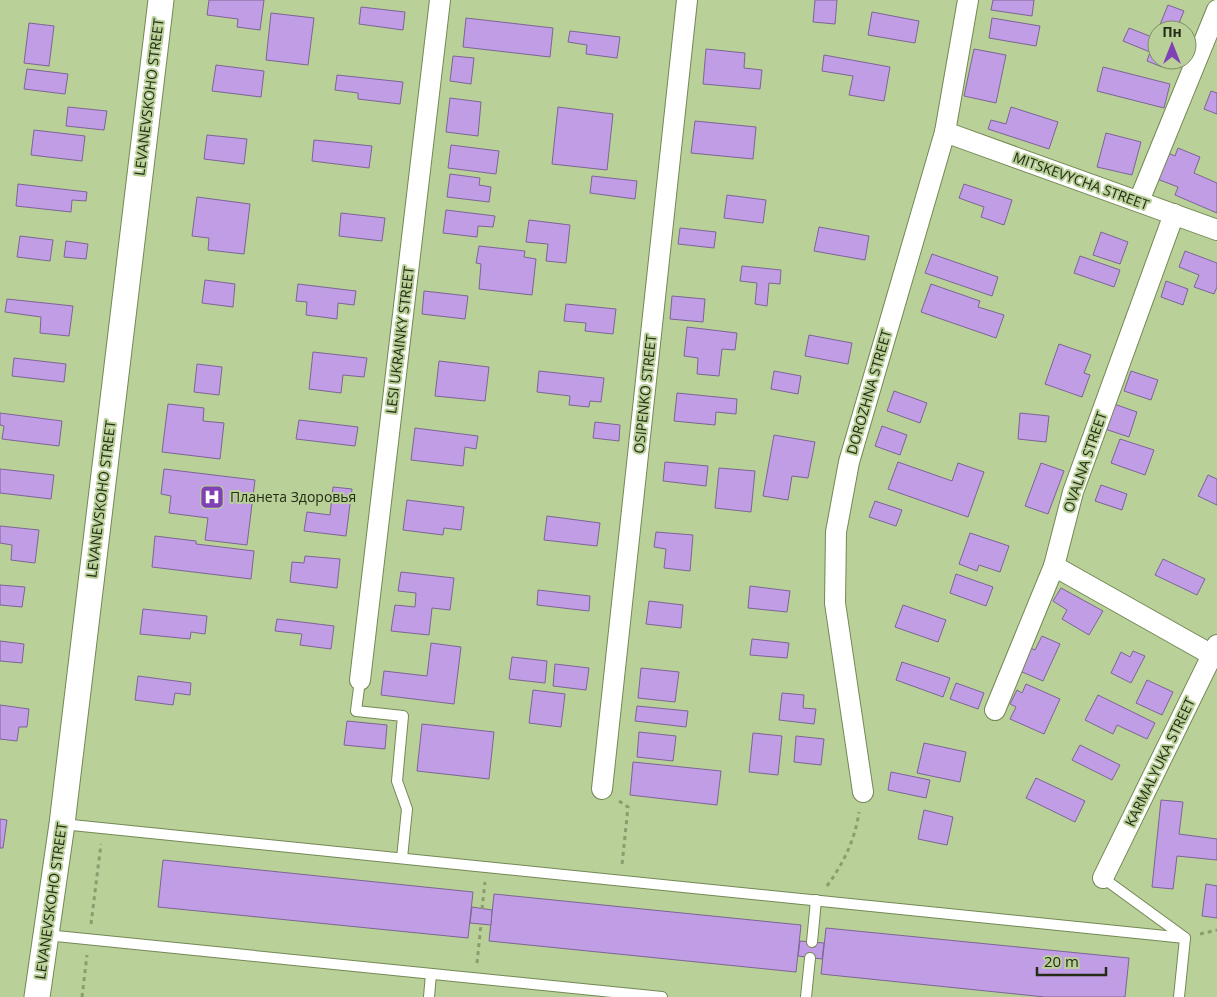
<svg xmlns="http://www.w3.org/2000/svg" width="1217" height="997" font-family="'Open Sans',sans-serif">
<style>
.building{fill:#c09de5;stroke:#7c6595}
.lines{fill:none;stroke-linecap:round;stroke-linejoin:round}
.service-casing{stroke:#738854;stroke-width:12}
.minor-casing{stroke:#738854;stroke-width:22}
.tertiary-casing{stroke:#738854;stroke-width:27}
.path{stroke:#8b9d70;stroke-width:3;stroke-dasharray:4 4;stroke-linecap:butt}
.service{stroke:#fff;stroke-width:10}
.minor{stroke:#fff;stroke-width:20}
.tertiary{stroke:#fff;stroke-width:25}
.labels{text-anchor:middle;stroke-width:4;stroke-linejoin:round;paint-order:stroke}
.street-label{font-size:14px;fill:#242c16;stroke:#b9d098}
.poi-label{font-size:14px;fill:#242c16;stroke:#b9d098;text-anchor:start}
</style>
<rect width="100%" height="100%" fill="#b9d098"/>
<g class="building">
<path d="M209,0H264L260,30L237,27L238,19L207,15Z"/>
<path d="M815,0H837L835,24L813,22Z"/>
<path d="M993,0H1034L1032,16L991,10Z"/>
<path d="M1168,5L1184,11L1176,30H1165L1159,27Z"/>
<path d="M361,7L405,12L403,30L359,24Z"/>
<path d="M872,12L919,21L915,43L868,35Z"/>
<path d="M271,13L314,18L308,65L266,60Z"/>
<path d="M466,18L553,28L550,57L463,47Z"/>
<path d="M992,18L1040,26L1036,46L989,38Z"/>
<path d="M29,23L54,26L49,66L24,63Z"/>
<path d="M1129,28L1157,39V60H1165L1162,67L1147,61L1150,52L1123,41Z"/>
<path d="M570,31L620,37L617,58L586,54L587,45L568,42Z"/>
<path d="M706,49L745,53L744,68L762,70L760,89L703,84Z"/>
<path d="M974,49L1006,55L996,103L964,96Z"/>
<path d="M824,55L890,67L884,101L849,95L853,76L822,71Z"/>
<path d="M453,56L474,58L471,84L450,81Z"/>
<path d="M216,65L264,71L261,97L212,91Z"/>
<path d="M1103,67L1170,84L1164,108L1097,91Z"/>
<path d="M27,69L68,74L65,94L24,89Z"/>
<path d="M337,75L403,82L400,104L358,99V93L335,90Z"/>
<path d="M1211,91L1217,93V114L1204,109Z"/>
<path d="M450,98L481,102L478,136L446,132Z"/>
<path d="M68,107L107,111L104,130L66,126Z"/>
<path d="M558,107L613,114L607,170L552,164Z"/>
<path d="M1011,107L1058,122L1049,149L988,129L991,120L1006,124Z"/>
<path d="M695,121L756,127L753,159L691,153Z"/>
<path d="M34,130L85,136L82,161L31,155Z"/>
<path d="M1106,133L1141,142L1132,175L1097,167Z"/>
<path d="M207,135L247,139L244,164L204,159Z"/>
<path d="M314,140L372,146L369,168L312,161Z"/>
<path d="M451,145L499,151L496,174L448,168Z"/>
<path d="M1178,148L1200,157L1194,173L1217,183V213L1175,195L1178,187L1157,179L1168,153L1175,156Z"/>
<path d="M450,174L480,178L479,185L491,187L489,202L447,197Z"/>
<path d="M592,176L637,181L635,199L590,193Z"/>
<path d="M18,184L87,192L86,201L72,200L71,212L16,206Z"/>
<path d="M964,184L1012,200L1004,225L981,217L984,207L959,198Z"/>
<path d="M727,195L766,200L763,223L724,218Z"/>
<path d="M197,197L250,204L244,254L208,250L209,238L192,236Z"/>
<path d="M446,210L495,216L493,227L478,226L477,237L443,233Z"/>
<path d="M341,213L385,218L382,241L339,236Z"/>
<path d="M529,220L570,225L566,263L546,261L548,244L526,242Z"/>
<path d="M819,227L869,236L865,260L814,251Z"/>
<path d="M680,228L716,232L714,248L678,244Z"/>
<path d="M1101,232L1128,242L1120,264L1093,255Z"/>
<path d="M20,236L53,240L50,261L17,257Z"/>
<path d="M66,241L88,244L86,259L64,257Z"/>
<path d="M479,246L525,251L524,257L536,259L532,295L479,289L481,264L476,263Z"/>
<path d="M1185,251L1217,263V287L1214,294L1194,287L1199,275L1179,267Z"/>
<path d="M932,254L998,277L992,296L925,273Z"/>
<path d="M1080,256L1120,270L1114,287L1074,273Z"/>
<path d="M742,266L781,270L780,284L769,283L767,306L755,304L757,283L740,281Z"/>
<path d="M205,280L235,284L233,307L202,303Z"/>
<path d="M1166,281L1188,289L1183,305L1161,297Z"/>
<path d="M298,284L356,291L354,305L338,303L337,319L306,315L307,302L296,301Z"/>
<path d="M931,284L980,301L978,307L1004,315L996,338L921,312Z"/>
<path d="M424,291L468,296L465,319L422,314Z"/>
<path d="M672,296L705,299L703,322L670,319Z"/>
<path d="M7,299L73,306L69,336L40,333L41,317L5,312Z"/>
<path d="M566,304L616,309L613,334L585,331L586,323L564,321Z"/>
<path d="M687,327L737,333L735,350L722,349L719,376L697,374L698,358L684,356Z"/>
<path d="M809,335L852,343L848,364L805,356Z"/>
<path d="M1059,344L1091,355L1084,373L1090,375L1082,397L1045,384Z"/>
<path d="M313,352L367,358L364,377L343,375L341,393L309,389Z"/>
<path d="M14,358L66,364L64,382L12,376Z"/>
<path d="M439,361L489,367L485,401L435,396Z"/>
<path d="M197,364L222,367L219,395L194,392Z"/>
<path d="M539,371L604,378L601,402L590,401L589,407L569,405L570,396L537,392Z"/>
<path d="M774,371L801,376L798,394L771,389Z"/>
<path d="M1131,371L1158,380L1151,400L1124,391Z"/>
<path d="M894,391L927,403L920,423L887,411Z"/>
<path d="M677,393L737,399L736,414L716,412L715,425L674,421Z"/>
<path d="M168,404L204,408L203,421L224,423L220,459L162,452Z"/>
<path d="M1114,404L1137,412L1129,437L1105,429Z"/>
<path d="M0,413L62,421L59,446L2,439L4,426L0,425Z"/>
<path d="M1020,413L1049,416L1046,442L1018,439Z"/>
<path d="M299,420L358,427L355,446L296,439Z"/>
<path d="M595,422L620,425L619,441L593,438Z"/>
<path d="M882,426L907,435L900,455L875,446Z"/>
<path d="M415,428L478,436L476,449L465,447L463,466L411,460Z"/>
<path d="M774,435L815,442L808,478L792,476L788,500L763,496Z"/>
<path d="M1120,439L1154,450L1145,475L1111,463Z"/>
<path d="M665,462L708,466L706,486L663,481Z"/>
<path d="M898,462L952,481L958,463L984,472L968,517L888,489Z"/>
<path d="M1041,463L1064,471L1048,514L1025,506Z"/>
<path d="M719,468L755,471L751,512L715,508Z"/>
<path d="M0,469L54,475L51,499L0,493Z"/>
<path d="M164,469L255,480L247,545L205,540L208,518L169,513L171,496L161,494Z"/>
<path d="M1208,475L1217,479V505L1198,496Z"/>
<path d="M1101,485L1127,494L1122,510L1095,501Z"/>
<path d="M333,487L352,489L346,536L304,531L307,512L330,515Z"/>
<path d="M407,500L464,507L461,530L444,528L443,535L403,530Z"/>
<path d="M875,501L902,510L896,526L869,517Z"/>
<path d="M547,516L600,523L597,546L544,540Z"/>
<path d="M0,526L39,530L35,563L11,560L12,545L0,543Z"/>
<path d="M656,532L693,535L690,571L664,568L666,549L654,547Z"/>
<path d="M970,533L1009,546L1000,572L979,565L977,571L959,564Z"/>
<path d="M155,536L196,541V544L254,551L251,579L152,567Z"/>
<path d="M305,556L340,559L337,588L290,582L292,562L304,563Z"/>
<path d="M1163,559L1205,579L1197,595L1155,575Z"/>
<path d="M401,572L454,578L450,610L432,608L429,635L391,631L395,605L415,607L416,593L398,591Z"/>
<path d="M956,574L993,587L986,606L950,593Z"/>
<path d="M0,585L25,587L22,607L0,605Z"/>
<path d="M750,586L790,591L787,612L748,608Z"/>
<path d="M1061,588L1103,611L1089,635L1062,619L1067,610L1053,601Z"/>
<path d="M538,590L590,596L589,611L537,605Z"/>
<path d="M649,601L683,605L681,628L646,624Z"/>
<path d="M903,605L946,620L938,642L895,627Z"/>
<path d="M143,609L207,616L205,634L191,632L190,639L140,634Z"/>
<path d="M277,619L334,626L331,649L300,645L302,634L275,631Z"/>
<path d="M1042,636L1060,644L1043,681L1013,668L1023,645L1035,650Z"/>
<path d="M752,639L789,643L787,658L750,655Z"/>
<path d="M0,641L24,644L22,663L0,661Z"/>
<path d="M431,643L461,647L454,704L381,695L384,671L427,676Z"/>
<path d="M1133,651L1145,656L1131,683L1111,673L1121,652L1130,657Z"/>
<path d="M512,657L547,661L545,683L509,679Z"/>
<path d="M902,662L950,678L943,697L896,680Z"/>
<path d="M555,664L589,668L586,690L553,686Z"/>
<path d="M641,668L679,672L675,702L638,698Z"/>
<path d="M138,676L191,683L190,695L175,693L173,705L135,700Z"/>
<path d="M1147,680L1173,692L1162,715L1136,703Z"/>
<path d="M956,683L984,693L978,709L950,699Z"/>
<path d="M1026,684L1060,699L1044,734L1010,719L1016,707L1010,704L1017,690L1022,693Z"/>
<path d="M533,690L565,694L561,727L529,723Z"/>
<path d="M782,693L804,695L803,708L816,709L814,724L779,720Z"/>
<path d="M1098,695L1155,723L1147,739L1117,725L1113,734L1085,720Z"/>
<path d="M0,705L29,709L27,727H19L17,741L0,739Z"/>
<path d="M637,706L688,711L686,727L635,721Z"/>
<path d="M347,721L387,725L385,749L344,745Z"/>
<path d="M422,724L494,732L489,779L417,771Z"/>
<path d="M639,732L676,736L673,761L637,757Z"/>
<path d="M753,733L782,736L778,775L749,772Z"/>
<path d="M796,736L824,739L821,765L794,762Z"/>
<path d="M924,743L966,752L960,782L917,773Z"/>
<path d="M1080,745L1120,765L1112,780L1072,760Z"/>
<path d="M633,762L721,771L717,805L630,795Z"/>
<path d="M891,772L930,780L926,798L888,790Z"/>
<path d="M1036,778L1085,801L1075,822L1026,798Z"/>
<path d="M1161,800L1183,802L1179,834L1217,839V860L1177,856L1173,889L1152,887Z"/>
<path d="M924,810L953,817L947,845L918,839Z"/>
<path d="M0,819L7,820L3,848H0Z"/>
<path d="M163,860L473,892L468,938L158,907Z"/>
<path d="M1206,884L1217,886V918L1202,916Z"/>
<path d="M494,894L801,925L796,972L489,941Z"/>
<path d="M472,907L492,910L491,925L470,923Z"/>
<path d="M826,928L1129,958L1125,997H1045L821,974Z"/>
<path d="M800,941L824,943L822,959L798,956Z"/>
</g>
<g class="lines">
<g class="service-casing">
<g id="service">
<path d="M360,680L356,711L403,716L397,781L407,809L402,858"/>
<path d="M62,824L1185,938"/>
<path d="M1103,878L1184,937"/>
<path d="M46,935L662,997"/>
<path d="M812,942L816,900"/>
<path d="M429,997L431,974"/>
<path d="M806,997L810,958"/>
<path d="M1179,997L1185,938"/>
</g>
</g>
<g class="minor-casing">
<g id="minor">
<path d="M945,132L1217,230"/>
<path d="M1139,201L1217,10"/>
<path d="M1054,566L1212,655"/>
<path d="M360,680L440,0"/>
<path d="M995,710L1054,566L1073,492L1174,214"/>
<path d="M602,789L687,0"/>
<path d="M863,792L835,603L836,532L849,462L945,132L968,0"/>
<path d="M1103,878L1217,645"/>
</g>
</g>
<g class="tertiary-casing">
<path id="tertiary" d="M37,997L62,824L161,0"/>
</g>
<g class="path">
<path d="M619,801L628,807L622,865"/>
<path d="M827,886C843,864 855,840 859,812"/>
<path d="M482,909L485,882"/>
<path d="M91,924L101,844"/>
<path d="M1200,934L1217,930"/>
<path d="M477,963L481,924"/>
<path d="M82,997L87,955"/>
</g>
<use href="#service" class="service"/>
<use href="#minor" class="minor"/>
<use href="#tertiary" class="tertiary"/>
</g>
<defs>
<g id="hospital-square" transform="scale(1.25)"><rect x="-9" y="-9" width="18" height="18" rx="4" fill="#8141b6" stroke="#b9d098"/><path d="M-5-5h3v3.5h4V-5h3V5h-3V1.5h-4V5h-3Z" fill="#fff"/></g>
</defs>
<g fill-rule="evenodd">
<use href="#hospital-square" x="212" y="497"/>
</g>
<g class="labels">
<g class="street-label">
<text transform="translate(149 97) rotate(-83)" y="5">LEVANEVSKOHO STREET</text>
<text transform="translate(1081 181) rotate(20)" y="5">MITSKEVYCHA STREET</text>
<text transform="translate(400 340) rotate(-83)" y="5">LESI UKRAINKY STREET</text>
<text transform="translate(869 392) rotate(-74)" y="5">DOROZHNA STREET</text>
<text transform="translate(645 394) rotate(-84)" y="5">OSIPENKO STREET</text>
<text transform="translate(1085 462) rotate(-71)" y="5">OVALNA STREET</text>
<text transform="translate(101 499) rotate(-83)" y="5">LEVANEVSKOHO STREET</text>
<text transform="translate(1160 762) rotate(-64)" y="5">KARMALYUKA STREET</text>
<text transform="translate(51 901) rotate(-82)" y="5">LEVANEVSKOHO STREET</text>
</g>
<g class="poi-label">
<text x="230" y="502">Планета Здоровья</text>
</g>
</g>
<g transform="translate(1172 45)"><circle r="24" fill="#b9d098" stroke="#7d8e64"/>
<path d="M0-4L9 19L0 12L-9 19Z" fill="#8141b6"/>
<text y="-8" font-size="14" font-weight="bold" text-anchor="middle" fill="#242c16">Пн</text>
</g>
<path d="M1037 967v8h69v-8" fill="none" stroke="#242c16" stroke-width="2.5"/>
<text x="1044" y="967" font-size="15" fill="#242c16" stroke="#b9d098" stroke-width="4" paint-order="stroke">20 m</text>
</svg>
